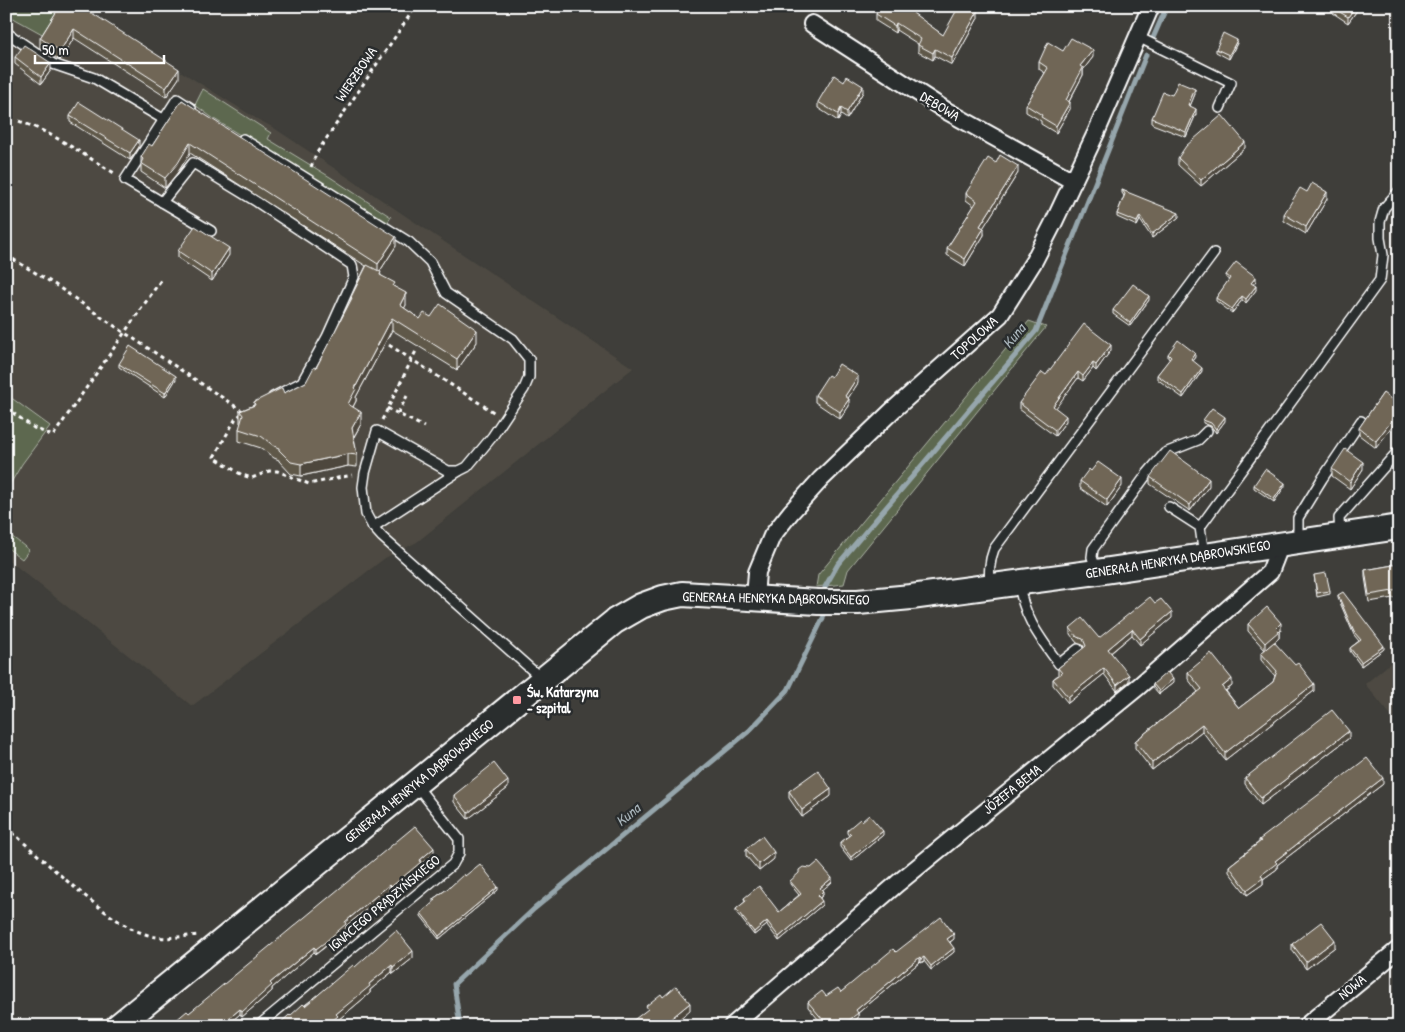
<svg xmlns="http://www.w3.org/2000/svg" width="1405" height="1032" font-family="'Patrick Hand',sans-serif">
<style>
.built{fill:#4d4a42}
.green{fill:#5d684f;stroke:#aeb4a7}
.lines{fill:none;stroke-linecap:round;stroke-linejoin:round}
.stream{stroke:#96a6ac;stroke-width:5}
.lane-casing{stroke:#fff;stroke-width:12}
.street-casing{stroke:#fff;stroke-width:20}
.secondary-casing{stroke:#fff;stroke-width:28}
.path{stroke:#fff;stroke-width:3;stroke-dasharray:4 4;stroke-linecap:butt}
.lane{stroke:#2a2d2e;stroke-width:9}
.street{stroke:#2a2d2e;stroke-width:16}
.secondary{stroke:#2a2d2e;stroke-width:24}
.wall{fill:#5f584a;stroke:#fff}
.shaded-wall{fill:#4e473c;stroke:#fff}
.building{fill:#6f6656;stroke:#fff}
.poi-dot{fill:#ff9aa2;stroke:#2a2d2e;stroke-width:2}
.labels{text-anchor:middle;stroke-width:5;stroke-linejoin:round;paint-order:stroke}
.street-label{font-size:14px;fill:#fff;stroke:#2a2d2e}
.poi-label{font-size:14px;font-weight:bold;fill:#fff;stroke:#2a2d2e;text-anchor:start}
.water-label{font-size:15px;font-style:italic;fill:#a8b4ba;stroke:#2a2d2e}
</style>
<rect width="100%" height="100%" fill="#3f3e3a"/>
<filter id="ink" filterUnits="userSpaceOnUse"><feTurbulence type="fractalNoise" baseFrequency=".02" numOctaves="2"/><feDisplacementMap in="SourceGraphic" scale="10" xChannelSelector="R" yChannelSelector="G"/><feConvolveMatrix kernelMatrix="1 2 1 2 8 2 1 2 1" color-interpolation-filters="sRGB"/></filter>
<g filter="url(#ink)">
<g class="built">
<path d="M6,6H76L257,119L274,128L633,368L417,542L385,558L192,706L6,558Z"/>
<path d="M1399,656V725L1365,684Z"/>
</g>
<g class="green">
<path d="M6,6H60L44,35L6,14Z"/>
<path d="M203,89L271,133L268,139L330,177L391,217L386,225L214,119L195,105Z"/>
<path d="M1029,321L1046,327L848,570L844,584L816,587L818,575Z"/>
<path d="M6,394L50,426L22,464L6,491Z"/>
<path d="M6,532L29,550L22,559L6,547Z"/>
</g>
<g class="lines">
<g class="stream">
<path d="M1153,38L1167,6"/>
<path d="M825,587L838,564L1036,331L1146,55"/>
<path d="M460,1026L454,984L534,909L749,731L788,690L823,618"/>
</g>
<g class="lane-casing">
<g id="lane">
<path d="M7,33L53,64L94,78L163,119"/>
<path d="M1138,37L1231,83L1220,108"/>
<path d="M191,108L177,99L125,180L211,231"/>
<path d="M243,139L409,242L430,262L446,293L513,339L529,359V377L524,389L492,437L467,467L459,471H448L377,431L365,473L363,487L366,514L373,527L382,537L542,679"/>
<path d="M162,202L193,163L257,202L352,265L354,277L327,337L302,382L273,397"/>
<path d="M1169,507L1200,527L1204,555"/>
<path d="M373,527L459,471"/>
<path d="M1200,527L1380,280L1383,255L1380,238V222L1384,208L1399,191"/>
<path d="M1340,535L1339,518L1399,450"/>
<path d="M1298,541V518L1322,479L1361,421"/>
<path d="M1097,572L1092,557L1093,549L1147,474L1165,453L1198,440L1207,431"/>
<path d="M1019,582C1022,615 1040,638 1059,664L1078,649"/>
<path d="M990,586C989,572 989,562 994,549L1214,253"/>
<path d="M258,1026L453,864L459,853V839L416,785"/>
</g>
</g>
<g class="street-casing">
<g id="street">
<path d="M812,24L945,110L1073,181"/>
<path d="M755,598L757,572L772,536L791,512L821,479L893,410L1000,315L1034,261L1053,224L1096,133L1151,6"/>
<path d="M732,1026L898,883L1138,687L1270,572L1277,554L1275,544"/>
<path d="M1306,1026L1399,949"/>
</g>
</g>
<g class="secondary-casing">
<path id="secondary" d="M118,1026L615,621L641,606L663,598L682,594L818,602H858L911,597L1097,572L1399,527"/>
</g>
<g class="path">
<path d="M19,121C56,134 83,155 116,174"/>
<path d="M311,167L316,154L416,6"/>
<path d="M6,255L54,284L104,319L244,412L236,418L214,457L242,475L252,478L269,471H277L309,484L352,475"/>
<path d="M389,345L495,413"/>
<path d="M6,408L34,428L53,436L161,280"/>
<path d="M387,408L424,427"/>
<path d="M398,413L407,396"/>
<path d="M382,420L417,349"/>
<path d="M6,827C34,851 61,877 90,900C109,915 128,930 152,936C167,940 183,936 198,935"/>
</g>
<use href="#lane" class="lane"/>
<use href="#street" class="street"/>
<use href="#secondary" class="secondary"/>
</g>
<g class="wall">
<path d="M60,6L179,78L166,97L74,38L60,60L40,48V38Z"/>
<path d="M878,6H909L915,15L943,35L978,18L952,65L935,56L933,60L918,52V44L896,30L895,33L876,21V14L879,9Z"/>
<path d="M1334,6H1360L1348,23L1333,13V8Z"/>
<path d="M1237,43L1229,59L1216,52V49Z"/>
<path d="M1063,51L1093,57L1083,70V75L1069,102L1070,109L1056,133L1041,124V121L1026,112V105L1045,73L1039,69V62Z"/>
<path d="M15,57L51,70L41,84L15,64Z"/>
<path d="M863,92L847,119L841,115L838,121L818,108V102Z"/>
<path d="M1195,94L1190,106L1196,114L1186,137L1152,124V118L1172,95Z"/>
<path d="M182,100L396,246L380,271L381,276L395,287L406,305L404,308L420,319L431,317L477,342L457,370L392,330L356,397V401L353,407L361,424L354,437L357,455V467L348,466L301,476L291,474L279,461V460L274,458L261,448L239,441V429L241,424L240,423V411L254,405V402L284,393L306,382L316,368L351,301V297L366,266L190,153L178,172L165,188L141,172V157L152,146Z"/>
<path d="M70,116L139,147L130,160L70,122Z"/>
<path d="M1245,148L1201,186L1178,165V158Z"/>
<path d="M996,163L1018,173L983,228L984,235L965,266L947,255V248L974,206L966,200V193Z"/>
<path d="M1122,190L1179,217L1152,238L1140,220L1137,226L1117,217V214L1124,196L1122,193Z"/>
<path d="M1307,192L1327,199L1306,234L1284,221V214Z"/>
<path d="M178,251L229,255L212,281L178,258Z"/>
<path d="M1226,275L1256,281L1253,284L1256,290L1246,303L1242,300L1232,313L1216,301V298L1229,280L1226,278Z"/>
<path d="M1149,300L1130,326L1113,314V310Z"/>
<path d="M1111,350L1096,371L1093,368L1083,381L1078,378L1055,408L1066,421L1055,436L1019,409V403L1046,375Z"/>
<path d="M1168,354L1195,357L1192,361L1202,371L1183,398L1157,379V375L1170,359L1168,358Z"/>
<path d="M119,364L176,379L165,397L119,367Z"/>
<path d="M831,377L858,383L848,398L849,406L840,419L815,402V395Z"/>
<path d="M1383,393L1376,448L1359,435V428Z"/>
<path d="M1203,420L1225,421L1216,433L1211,426L1203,423Z"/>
<path d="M1332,469H1363L1350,489L1332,476Z"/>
<path d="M1091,471L1122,486L1107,507L1080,488V481Z"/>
<path d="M1150,477L1209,486L1190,511L1150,484Z"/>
<path d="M1254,485L1285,486L1274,502L1254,488Z"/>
<path d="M1399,564V597L1369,602L1365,577V570Z"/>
<path d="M1314,575L1330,591V594L1317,597Z"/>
<path d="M1338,595L1384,649L1361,666L1350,651V648L1359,641L1354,635L1338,598Z"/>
<path d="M1172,618L1140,645L1132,635L1111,653L1129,681L1117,691L1104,674L1068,703L1053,685V679L1058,675V668L1084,648L1083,645L1077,643L1070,634V628L1099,638Z"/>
<path d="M1248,624L1281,630L1279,633V638L1274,643L1314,691L1225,760L1202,731L1152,770L1135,748V741L1198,692L1188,679V672L1232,686L1226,691L1239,708L1273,682L1275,676L1261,660V653L1265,650L1248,631Z"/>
<path d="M1173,683L1159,694L1153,687V684Z"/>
<path d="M1349,738L1261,805L1245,784V778Z"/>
<path d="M1383,784L1277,865V869L1263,879V884L1247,895L1229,872V866L1259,842V840Z"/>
<path d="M508,788L468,819L454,802V795Z"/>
<path d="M789,791L831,796L802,817L789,798Z"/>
<path d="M862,821L883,835L851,861L840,847V843L849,836L847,833V830Z"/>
<path d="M746,849L774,859L759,871L746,856Z"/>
<path d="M434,854L421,864V867L400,885L391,893L389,891L346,926V929L324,948L316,954L314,952L272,988V991L242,1017L240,1014L226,1026H169Z"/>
<path d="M465,876L498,890L439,939L421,916V913L433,903V899Z"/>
<path d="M790,881L832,882L822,890L823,895L820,898L822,905L779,941L767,925L754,935L736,912V909L745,902L744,898L779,912L799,895L790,884Z"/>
<path d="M954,939L950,942L954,952L931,970L924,961L921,963L920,962L858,1013V1018L848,1026H827L826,1024L824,1026L808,1007V1002L826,996L841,992L896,952Z"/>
<path d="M1292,944L1335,947L1306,969L1292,950Z"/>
<path d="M413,958L393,974L392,972L370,990V993L338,1020V1023L334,1026H277L355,967Z"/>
</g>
<g class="shaded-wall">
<path d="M1356,6H1360L1348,23V17Z"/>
<path d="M978,11V18L952,65V58Z"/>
<path d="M896,23V30L895,33V26Z"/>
<path d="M74,29V38L60,60V51Z"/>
<path d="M1237,40V43L1229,59V55Z"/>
<path d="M935,49V56L933,60V53Z"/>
<path d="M1093,50V57L1083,70V75L1066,107V100L1080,66Z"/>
<path d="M51,63V70L41,84V77Z"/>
<path d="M179,69V78L166,97V88Z"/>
<path d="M863,86V92L847,119V112Z"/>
<path d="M1195,89V94L1188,111V105Z"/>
<path d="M1070,102V109L1056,133V126Z"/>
<path d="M841,108V115L838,121V114Z"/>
<path d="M1196,109V114L1186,137V132Z"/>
<path d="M139,140V147L130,160V153Z"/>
<path d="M1245,142V148L1201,186V180Z"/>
<path d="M190,143V153L178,172L165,188V178Z"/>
<path d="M1018,166V173L980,233V226Z"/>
<path d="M1327,192V199L1306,234V227Z"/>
<path d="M1179,213V217L1152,238V234Z"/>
<path d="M1140,216V220L1137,226V222Z"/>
<path d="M984,228V235L965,266V259Z"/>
<path d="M396,237V246L378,274V264Z"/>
<path d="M229,248V255L212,281V274Z"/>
<path d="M1256,277V281L1251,287V283Z"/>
<path d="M1256,286V290L1246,303V299Z"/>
<path d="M406,293V305L400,317V305Z"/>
<path d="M1149,296V300L1130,326V323Z"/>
<path d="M1242,296V300L1232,313V309Z"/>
<path d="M392,318V330L356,397V401L348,416V404L355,388Z"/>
<path d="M477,330V342L457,370V359Z"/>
<path d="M1111,345V350L1096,371V365Z"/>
<path d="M1195,353V357L1191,363V359Z"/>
<path d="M1093,363V368L1083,381V376Z"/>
<path d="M1202,368V371L1183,398V394Z"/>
<path d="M1078,372V378L1053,412V406Z"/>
<path d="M176,376V379L165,397V393Z"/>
<path d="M858,376V383L845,403V396Z"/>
<path d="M849,399V406L840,419V412Z"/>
<path d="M1399,411V418L1376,448V441Z"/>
<path d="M361,412V424L352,440V428Z"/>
<path d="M1066,416V421L1055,436V430Z"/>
<path d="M1225,417V421L1216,433V429Z"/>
<path d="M348,454V466L301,476V464Z"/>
<path d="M1363,462V469L1350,489V482Z"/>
<path d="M1122,479V486L1107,507V500Z"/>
<path d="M1209,479V486L1190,511V505Z"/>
<path d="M1285,483V486L1274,502V499Z"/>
<path d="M1172,612V618L1140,645V639Z"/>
<path d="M1281,623V630L1279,633V638L1265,650V643L1276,628Z"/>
<path d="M1132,629V635L1108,655V649Z"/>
<path d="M1384,646V649L1361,666V662Z"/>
<path d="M1104,668V674L1068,703V697Z"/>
<path d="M1129,675V681L1117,691V685Z"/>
<path d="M1173,679V683L1159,694V691Z"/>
<path d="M1232,679V686L1222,693V687Z"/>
<path d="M1314,684V691L1225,760V753Z"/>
<path d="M1202,724V731L1152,770V763Z"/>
<path d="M1349,731V738L1261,805V798Z"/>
<path d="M1383,778V784L1277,865V869L1263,879V884L1247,895V890L1275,861Z"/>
<path d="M508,781V788L468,819V813Z"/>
<path d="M831,789V796L802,817V810Z"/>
<path d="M883,831V835L851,861V857Z"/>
<path d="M434,848V854L421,864V867L391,893V887L420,860Z"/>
<path d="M774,852V859L759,871V864Z"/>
<path d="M832,878V882L820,892V888Z"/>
<path d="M389,885V891L346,926V929L316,954V949L345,922Z"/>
<path d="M498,887V890L439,939V936Z"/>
<path d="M823,891V895L818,899V896Z"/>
<path d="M822,901V905L779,941V937Z"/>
<path d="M767,921V925L754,935V932Z"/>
<path d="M954,934V939L947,944V939Z"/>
<path d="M1335,940V947L1306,969V962Z"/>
<path d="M314,947V952L272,988V991L242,1017V1012L270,983Z"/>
<path d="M954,948V952L931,970V966Z"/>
<path d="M413,951V958L393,974V967Z"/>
<path d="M920,957V962L858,1013V1018L848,1026H842L856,1010Z"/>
<path d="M924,957V961L921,963V959Z"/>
<path d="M392,965V972L370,990V993L338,1020V1023L334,1026H326L336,1014L369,984Z"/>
<path d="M690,1003V1010L671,1026H662Z"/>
<path d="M240,1009V1014L226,1026H220Z"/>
<path d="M826,1019V1024L824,1026V1021Z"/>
</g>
<g class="building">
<path d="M60,6H81L179,69L166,88L74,29L60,51L40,38Z"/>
<path d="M880,6H909L915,10L913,13L943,35L959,6H970L978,11L952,58L935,49L933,53L918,45L921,39L896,23L895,26L876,14Z"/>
<path d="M1334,6H1356L1348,17L1333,8Z"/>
<path d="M1223,33L1237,40L1229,55L1216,49Z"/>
<path d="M1071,38L1093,50L1080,66L1083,68L1066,100L1070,102L1056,126L1041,117L1042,115L1026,105L1048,68L1039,62L1048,42L1063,51Z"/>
<path d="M24,45L51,63L41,77L15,57Z"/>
<path d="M834,75L844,82L847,76L863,86L847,112L841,108L838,114L818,102Z"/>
<path d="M1178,82L1195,89L1188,105L1196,109L1186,132L1152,118L1163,92L1172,95Z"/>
<path d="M182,100L396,237L378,264L190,143L178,163L165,178L141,163L143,159L141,157L149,144L152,146Z"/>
<path d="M79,102L139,140L130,153L70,116Z"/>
<path d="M1222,115L1245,142L1201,180L1178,158L1186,146Z"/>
<path d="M1000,155L1018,166L980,226L984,228L965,259L947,248L977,201L966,193L988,158L996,163Z"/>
<path d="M1312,183L1327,192L1306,227L1284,214L1300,188L1307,192Z"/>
<path d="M1122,190L1179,213L1152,234L1140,216L1137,222L1117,214L1125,194Z"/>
<path d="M195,226L229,248L212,274L178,251Z"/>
<path d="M1236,262L1256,277L1251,283L1256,286L1246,299L1242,296L1232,309L1216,298L1230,278L1226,275Z"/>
<path d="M367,265L381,272L380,275L395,283L393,286L406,293L400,305L420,319L424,313L431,317L440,304L477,330L457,359L392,318L355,388L356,389L348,404L361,412L352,428L357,455L348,454L301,464L291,462L279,450V448L274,446L261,436L239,429L243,415L240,411L255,405L254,402L282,388L284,393L306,382L314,367L316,368L352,298L351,297Z"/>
<path d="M1133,284L1149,296L1130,323L1113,310Z"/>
<path d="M1084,324L1111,345L1096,365L1093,363L1083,376L1078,372L1053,406L1066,416L1055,430L1019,403L1042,372L1046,375Z"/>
<path d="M1178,340L1195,353L1191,359L1202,368L1183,394L1157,375L1171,357L1168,354Z"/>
<path d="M130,346L176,376L165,393L119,364Z"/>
<path d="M839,364L858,376L845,396L849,399L840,412L815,395L828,375L831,377Z"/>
<path d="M1383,393L1399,405V411L1376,441L1359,428Z"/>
<path d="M1212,408L1225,417L1216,429L1211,423L1203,420Z"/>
<path d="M1345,449L1363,462L1350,482L1332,469Z"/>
<path d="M1170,451L1209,479L1190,505L1150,477Z"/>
<path d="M1098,462L1122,479L1107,500L1080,481L1089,469L1091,471Z"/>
<path d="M1265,469L1285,483L1274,499L1254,485Z"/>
<path d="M1399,564V590L1369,595L1365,570Z"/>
<path d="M1326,573L1330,591L1317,593L1314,575Z"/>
<path d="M1343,592L1384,646L1361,662L1350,648L1361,640L1354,632L1338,595Z"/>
<path d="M1150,597L1155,603L1161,599L1172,612L1140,639L1132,629L1108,649L1129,675L1117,685L1104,668L1068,697L1053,679L1062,673L1058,668L1086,646L1083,639L1077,637L1070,628L1082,618L1099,638Z"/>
<path d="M1267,607L1281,623L1276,628L1279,631L1265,643L1248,624Z"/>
<path d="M1274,642L1295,665L1298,663L1314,684L1225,753L1202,724L1152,763L1135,741L1202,689L1188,672L1211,653L1232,679L1222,687L1239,708L1273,682L1277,671L1261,653Z"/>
<path d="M1167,672L1173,679L1159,691L1153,684Z"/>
<path d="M1332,710L1349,731L1261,798L1245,778Z"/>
<path d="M1367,758L1383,778L1275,861L1277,863L1261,875L1263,878L1247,890L1229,866L1261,841L1259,840Z"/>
<path d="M494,763L508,781L468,813L454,795Z"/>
<path d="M818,770L831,789L802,810L789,791Z"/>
<path d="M869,815L883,831L851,857L840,843L851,834L847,830L860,819L862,821Z"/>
<path d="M415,826L434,848L420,860L421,862L391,887L389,885L345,922L346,924L324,943L316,949L314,947L270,983L272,985L242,1012L240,1009L220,1026H169L187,1011L189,1013Z"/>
<path d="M762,836L774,852L759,864L746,849Z"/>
<path d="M818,862L832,878L820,888L823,891L818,896L822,901L779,937L767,921L754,932L736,909L746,901L744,898L759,886L779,912L801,894L790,881L799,873V870L803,867L811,868Z"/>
<path d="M480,864L498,887L439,936L421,913L435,901L433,899L450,887L464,874L465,876Z"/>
<path d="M941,917L954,934L947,939L954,948L931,966L924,957L921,959L920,957L856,1010L858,1013L842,1026H831L826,1019L824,1021L808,1002L822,991L826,996L838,988L841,992L893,949L896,952Z"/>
<path d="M1321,922L1335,940L1306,962L1292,944Z"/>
<path d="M396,930L413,951L393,967L392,965L369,984L370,986L336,1014L338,1016L326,1026H277L289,1015L290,1016L303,1004L305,1006L353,965L355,967Z"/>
<path d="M676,986L690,1003L662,1026H651V1025L650,1026H626L648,1009L646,1006L661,994L663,997Z"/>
<path d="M617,1020L622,1026H611Z"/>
</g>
</g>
<rect class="poi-dot" x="512" y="695" width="10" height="10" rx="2.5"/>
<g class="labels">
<g class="street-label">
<text transform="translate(356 74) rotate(-56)" y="5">WIERZBOWA</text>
<text transform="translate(940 106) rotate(31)" y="5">DĘBOWA</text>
<text transform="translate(974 338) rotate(-42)" y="5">TOPOLOWA</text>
<text transform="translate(1178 559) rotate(-9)" y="5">GENERAŁA HENRYKA DĄBROWSKIEGO</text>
<text transform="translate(776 598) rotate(1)" y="5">GENERAŁA HENRYKA DĄBROWSKIEGO</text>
<text transform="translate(419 781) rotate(-39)" y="5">GENERAŁA HENRYKA DĄBROWSKIEGO</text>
<text transform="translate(1012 789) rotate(-39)" y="5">JÓZEFA BEMA</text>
<text transform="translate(384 903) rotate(-40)" y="5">IGNACEGO PRĄDZYŃSKIEGO</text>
<text transform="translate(1352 987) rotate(-39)" y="5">NOWA</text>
</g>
<g class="poi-label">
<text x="527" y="697">Św. Katarzyna<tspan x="527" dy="16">- szpital</tspan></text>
</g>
<g class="water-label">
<text transform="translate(1014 336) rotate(-51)" y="5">Kuna</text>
<text transform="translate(628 815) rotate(-40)" y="5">Kuna</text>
</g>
</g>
<rect width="1405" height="1032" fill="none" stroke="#2a2d2e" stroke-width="25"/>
<rect x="12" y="12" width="1380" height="1007" fill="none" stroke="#fff" stroke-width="2" filter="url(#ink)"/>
<path d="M35 55v8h129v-8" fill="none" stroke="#ffffff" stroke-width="2.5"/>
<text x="42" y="55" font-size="15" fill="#ffffff" stroke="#2a2d2e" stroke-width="4" paint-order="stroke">50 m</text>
</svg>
